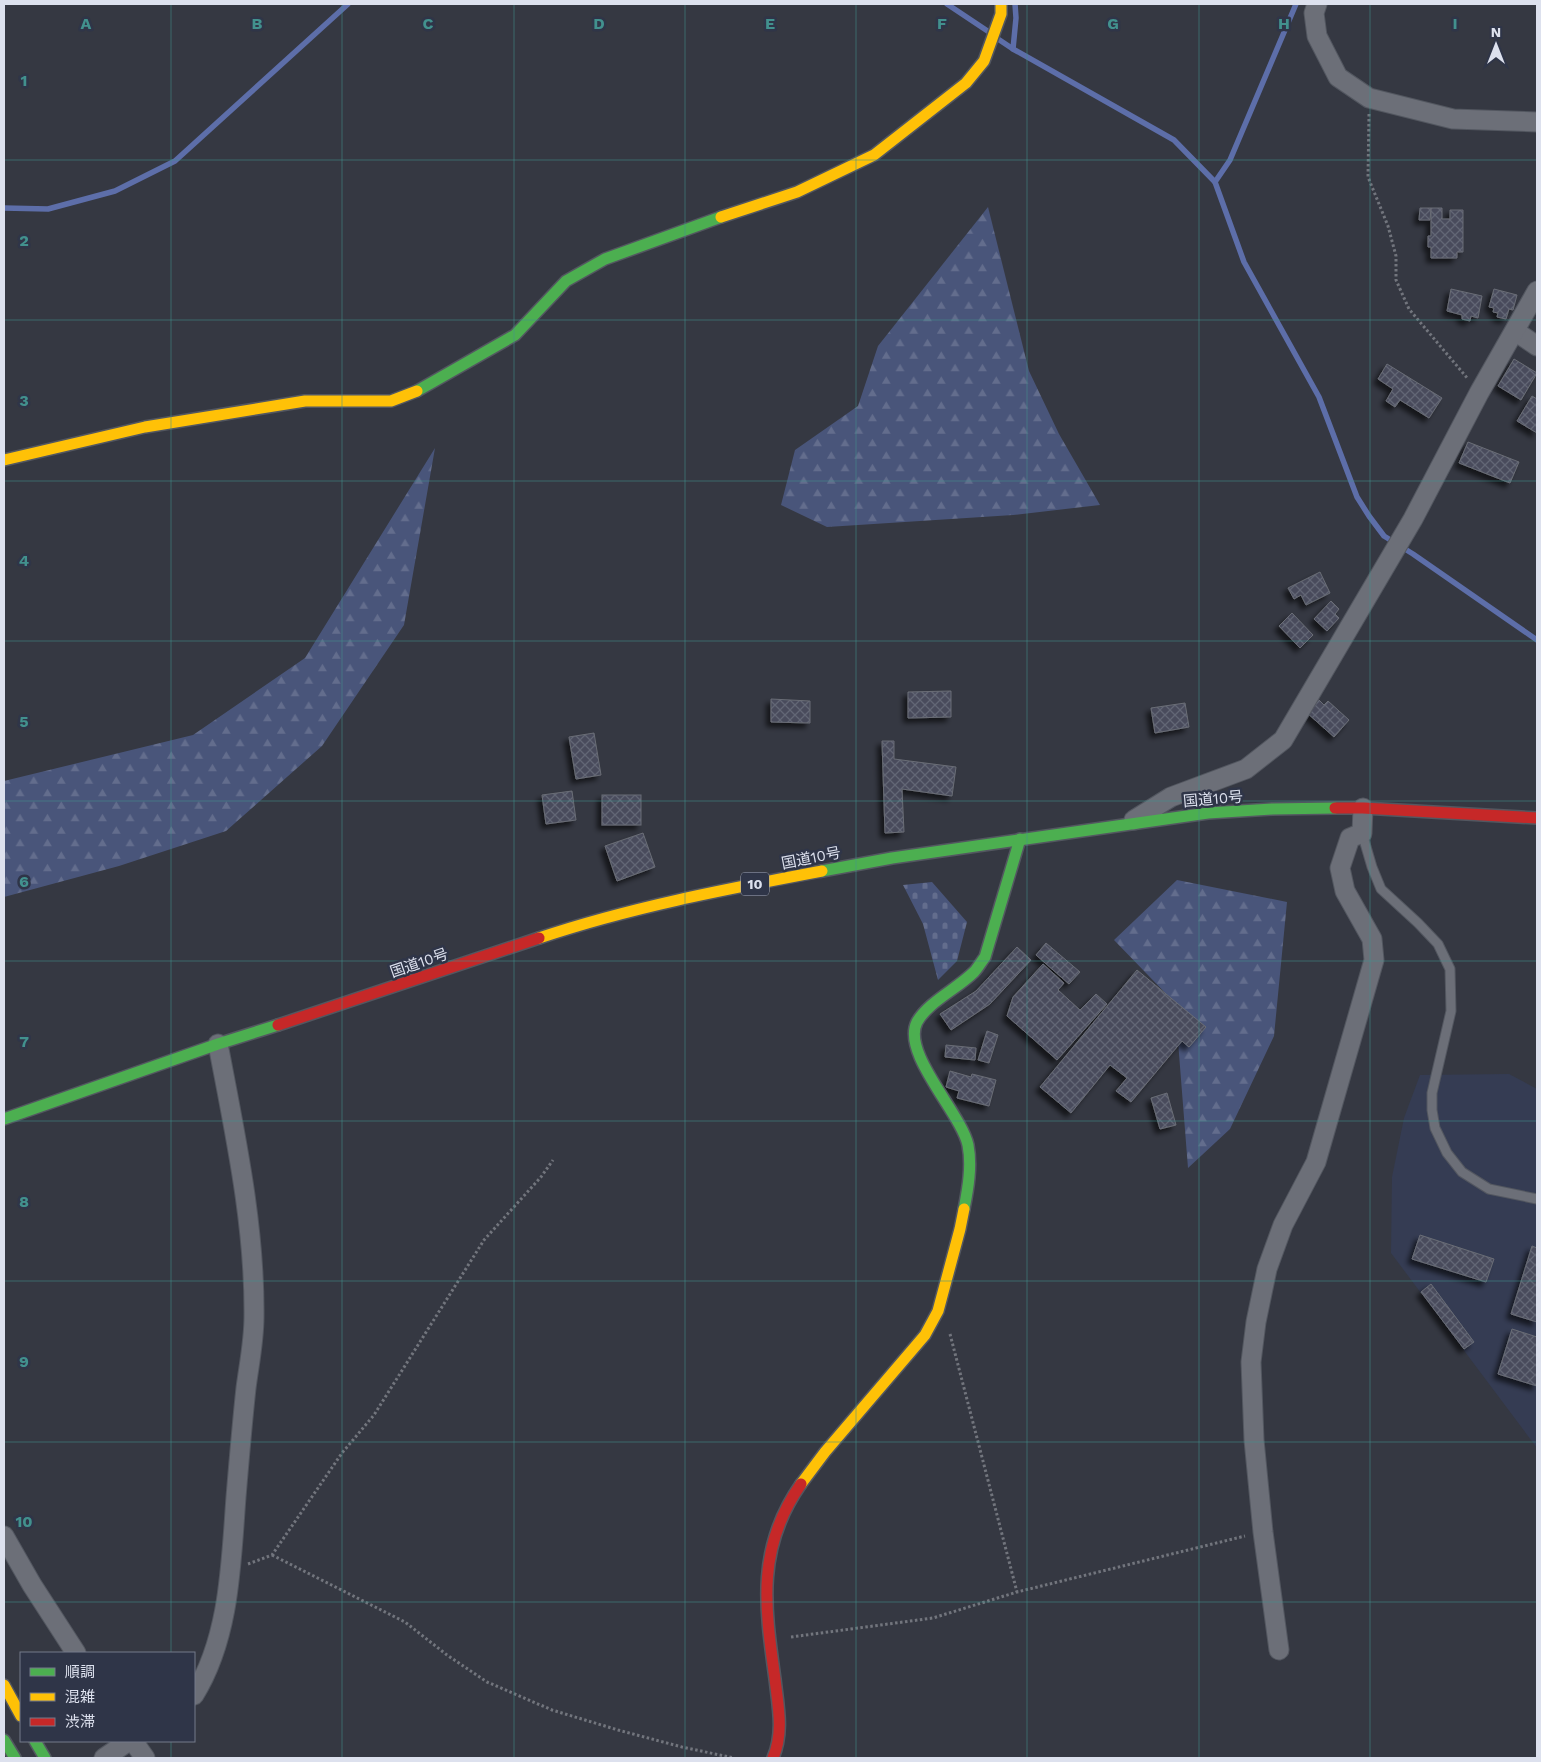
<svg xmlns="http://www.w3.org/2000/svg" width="1541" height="1762" font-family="'Work Sans','Noto Sans JP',sans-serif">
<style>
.built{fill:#353c53}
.forest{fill:url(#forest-firs)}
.cemetery{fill:url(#cemetery-stones)}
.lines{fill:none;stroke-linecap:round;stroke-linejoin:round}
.stream{stroke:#5d6ea9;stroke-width:5.5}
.building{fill:url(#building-cross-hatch);stroke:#6a6d76;filter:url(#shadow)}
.lane-casing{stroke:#535760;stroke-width:11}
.street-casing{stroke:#535760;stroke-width:21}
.fast-casing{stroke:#535760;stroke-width:14}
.slow-casing{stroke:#535760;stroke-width:14}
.jam-casing{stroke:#535760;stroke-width:14}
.path{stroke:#72757d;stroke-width:3;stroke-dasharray:2.5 2.5;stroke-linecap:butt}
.lane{stroke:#6c6f78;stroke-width:9}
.street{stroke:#6c6f78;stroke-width:19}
.fast{stroke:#4caf50;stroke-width:11}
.slow{stroke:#ffc107;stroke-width:11}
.jam{stroke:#c62828;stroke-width:11}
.grid{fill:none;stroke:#42918e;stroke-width:1;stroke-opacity:0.55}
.labels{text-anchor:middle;stroke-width:5;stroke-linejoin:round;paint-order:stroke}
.shield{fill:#2f3548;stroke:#a9adbc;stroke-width:1}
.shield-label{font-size:14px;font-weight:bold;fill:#dde1ee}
.street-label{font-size:15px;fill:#dde1ee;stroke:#2f3548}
.grid-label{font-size:16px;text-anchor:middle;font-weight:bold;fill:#42918e;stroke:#2f3548;stroke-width:5;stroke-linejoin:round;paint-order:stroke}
</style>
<defs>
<pattern id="forest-firs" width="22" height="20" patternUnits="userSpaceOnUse" patternTransform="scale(1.25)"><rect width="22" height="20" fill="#49557a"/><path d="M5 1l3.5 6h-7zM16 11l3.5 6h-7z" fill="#636d8d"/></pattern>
<pattern id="cemetery-stones" width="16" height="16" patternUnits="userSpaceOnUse" patternTransform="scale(1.25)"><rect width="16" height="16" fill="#49557a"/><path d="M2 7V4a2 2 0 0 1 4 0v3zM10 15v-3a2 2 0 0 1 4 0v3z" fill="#636d8d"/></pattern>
<pattern id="building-cross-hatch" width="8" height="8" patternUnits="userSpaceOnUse" patternTransform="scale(1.25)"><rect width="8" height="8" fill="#484c5c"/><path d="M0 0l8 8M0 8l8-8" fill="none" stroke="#626674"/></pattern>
<filter id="shadow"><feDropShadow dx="-4.5" dy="4.5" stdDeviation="2.5" flood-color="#0009"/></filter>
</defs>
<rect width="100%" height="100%" fill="#353842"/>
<path class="built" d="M1509,1074L1537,1089V1448L1391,1253L1392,1177L1404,1118L1420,1075Z"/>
<g class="forest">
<path d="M988,207L1029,371L1059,434L1100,505L1013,515L827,527L781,505L795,450L858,406L878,346Z"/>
<path d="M435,448L404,625L322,746L226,831L119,866L4,897V781L193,735L305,658Z"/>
<path d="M1177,880L1287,902L1274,1036L1230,1129L1188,1168L1175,1003L1114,940Z"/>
</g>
<path class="cemetery" d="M932,882L967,922L957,961L938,980L923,924L903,885Z"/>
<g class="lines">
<g class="stream">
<path d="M947,4L989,32"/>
<path d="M998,39L1013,49L1174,140L1215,182L1244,262L1319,397L1357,497L1369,516L1384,536L1413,554L1537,640"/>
<path d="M1013,49L1016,18L1015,4"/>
<path d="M1215,182L1230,160L1296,4"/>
<path d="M4,208L48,209L115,191L175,161L348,4"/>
</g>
</g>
<g class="building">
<path d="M1420,208H1431L1430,220H1419Z"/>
<path d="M1431,208H1442V219H1450V210H1463V252H1457V258H1431V247H1428V236H1431Z"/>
<path d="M1451,289L1482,296L1478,318L1471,316L1470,321L1462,319V315L1447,311Z"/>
<path d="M1494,289L1517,295L1513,310L1509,309L1506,319L1497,317L1498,313L1493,312L1494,308L1489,307Z"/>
<path d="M1514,359L1537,373L1521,400L1498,386Z"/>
<path d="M1387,364L1442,398L1429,418L1400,400L1395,407L1386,401L1393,389L1378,379Z"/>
<path d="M1532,396L1537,399V433L1517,421Z"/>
<path d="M1468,442L1519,462L1510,483L1459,463Z"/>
<path d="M1320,572L1330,593L1306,605L1301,595L1294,599L1288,588Z"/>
<path d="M1331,601L1339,609L1335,614L1339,618L1327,631L1314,619Z"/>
<path d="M1292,613L1313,635L1300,648L1279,626Z"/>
<path d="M951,691V717L908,718V692Z"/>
<path d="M771,699L810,701V723L771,722Z"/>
<path d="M1318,699L1324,705L1328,701L1349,720L1334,737L1306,712Z"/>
<path d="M1185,703L1189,727L1155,733L1151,708Z"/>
<path d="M594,733L601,775L576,779L569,737Z"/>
<path d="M882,741H894V759L956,767L952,796L902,789L904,832L885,833Z"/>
<path d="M572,791L576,820L546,824L542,795Z"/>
<rect x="602" y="795" width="39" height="30"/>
<path d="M643,833L655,867L617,881L605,846Z"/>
<path d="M1046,943L1080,972L1069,984L1036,955Z"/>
<path d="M1017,947L1031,960L990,1004L951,1030L940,1014L976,991Z"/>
<path d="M1043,964L1064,983L1058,990L1080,1010L1096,994L1107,1004L1057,1060L1007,1016L1013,997Z"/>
<path d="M1137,970L1206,1027L1189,1047L1182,1041L1131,1102L1116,1091L1127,1078L1110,1065L1071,1113L1040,1087Z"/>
<path d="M987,1031L998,1035L989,1063L978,1060Z"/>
<path d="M946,1045L976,1048L975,1060L945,1057Z"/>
<path d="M950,1071L971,1077L972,1074L996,1080L989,1106L957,1098L959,1091L946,1087Z"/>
<path d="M1167,1093L1176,1125L1160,1129L1151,1098Z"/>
<path d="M1420,1235L1494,1259L1486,1282L1412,1259Z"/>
<path d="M1532,1246L1537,1248V1322L1511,1314Z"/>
<path d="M1431,1284L1474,1342L1464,1349L1421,1292Z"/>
<path d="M1512,1329L1537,1337V1386L1498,1374Z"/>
</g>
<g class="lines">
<g class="lane-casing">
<path id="lane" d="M1362,833L1372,867L1381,889L1418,923L1438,944L1450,969L1451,1011L1432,1093V1110L1435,1128L1447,1153L1462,1172L1489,1189L1537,1199"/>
</g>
<g class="street-casing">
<g id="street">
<path d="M1317,4L1314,13L1317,36L1338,77L1369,98L1453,119L1537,122"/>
<path d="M1515,331L1537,346"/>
<path d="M1134,820L1171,797L1246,769L1283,740L1413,519L1479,393L1537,291"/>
<path d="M4,1536L32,1585L76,1653"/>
<path d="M1279,1650L1263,1532L1254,1440L1251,1362L1256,1322L1267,1269L1283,1225L1316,1162L1374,960L1372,939L1345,891L1340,868L1350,838L1362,833L1363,808"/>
<path d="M194,1695C230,1637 231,1563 236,1497C239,1461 242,1425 246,1388C249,1365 254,1341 254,1317C255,1225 235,1134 218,1044"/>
<path d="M133,1741L145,1758"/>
<path d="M104,1758L129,1741"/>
</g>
</g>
<g class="fast-casing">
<g id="fast">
<path d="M417,391L515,335L566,281L605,259L721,217"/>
<path d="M822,871L892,858L1208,813L1272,809L1335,808"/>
<path d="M4,1119L218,1044L278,1025"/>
<path d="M964,1209C968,1189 972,1166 968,1145C961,1113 901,1053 917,1022C928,1002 957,989 974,972C978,968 981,962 985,957L1020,839"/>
<path d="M4,1740L15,1758"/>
<path d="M35,1741L45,1758"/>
</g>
</g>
<g class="slow-casing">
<g id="slow">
<path d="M721,217L797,192L874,155L966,83L984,61L1001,14V4"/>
<path d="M4,460L145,427L305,401H391L417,391"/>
<path d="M539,938C631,907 727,889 822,871"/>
<path d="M801,1484L825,1452L925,1335L938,1311L960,1229L964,1209"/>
<path d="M4,1685L21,1716"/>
</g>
</g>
<g class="jam-casing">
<g id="jam">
<path d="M1335,808H1363L1537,818"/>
<path d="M278,1025L539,938"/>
<path d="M773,1758C784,1732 778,1706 775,1679C765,1607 756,1548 801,1484"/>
</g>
</g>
<g class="path">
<path d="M1369,114L1368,177L1388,226L1396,256V280L1409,309L1468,379"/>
<path d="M950,1334L1017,1592"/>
<path d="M272,1555L405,1622L447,1655L487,1682L552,1710L618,1730L682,1747L734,1758"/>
<path d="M248,1564L272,1555L342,1453L374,1415L484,1240L541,1177L553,1160"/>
<path d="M791,1637L933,1618L1017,1592L1245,1536"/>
</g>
<use href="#lane" class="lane"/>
<use href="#street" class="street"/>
<use href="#fast" class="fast"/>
<use href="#slow" class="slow"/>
<use href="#jam" class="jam"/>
</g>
<path class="grid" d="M171,4V1653M342,4V1758M514,4V1758M685,4V1758M856,4V1758M1027,4V1758M1199,4V1758M1370,4V1758M4,160H1537M4,320H1537M4,481H1537M4,641H1537M4,801H1537M4,961H1537M4,1121H1537M4,1281H1537M4,1442H1537M4,1602H1537M171,1741V1758"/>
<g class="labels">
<rect class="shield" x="741" y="872.5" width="28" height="23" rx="4"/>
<g class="shield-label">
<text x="755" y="889">10</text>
</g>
<g class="street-label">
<text transform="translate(1213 799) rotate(-5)" y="5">国道10号</text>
<text transform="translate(811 858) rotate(-11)" y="5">国道10号</text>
<text transform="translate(419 963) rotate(-19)" y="5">国道10号</text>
</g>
</g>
<g class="grid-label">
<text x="86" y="29">A</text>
<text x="257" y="29">B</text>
<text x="428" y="29">C</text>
<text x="599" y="29">D</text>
<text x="770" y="29">E</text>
<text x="942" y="29">F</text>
<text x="1113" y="29">G</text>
<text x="1284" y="29">H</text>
<text x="1455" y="29">I</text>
<text x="24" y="86">1</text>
<text x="24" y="246">2</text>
<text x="24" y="406">3</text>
<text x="24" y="566">4</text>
<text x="24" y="727">5</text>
<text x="24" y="887">6</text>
<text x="24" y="1047">7</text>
<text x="24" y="1207">8</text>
<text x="24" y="1367">9</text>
<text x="24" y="1527">10</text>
</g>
<rect width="1541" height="1762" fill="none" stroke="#dde1ee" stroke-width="10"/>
<rect x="20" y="1652" width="175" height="90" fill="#2f3548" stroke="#757a8a"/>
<rect x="30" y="1668" width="25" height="8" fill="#4caf50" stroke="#757a8a"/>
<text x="65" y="1677" font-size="15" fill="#dde1ee">順調</text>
<rect x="30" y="1693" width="25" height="8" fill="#ffc107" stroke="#757a8a"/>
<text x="65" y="1702" font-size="15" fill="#dde1ee">混雑</text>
<rect x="30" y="1718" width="25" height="8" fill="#c62828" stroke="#757a8a"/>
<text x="65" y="1727" font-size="15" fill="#dde1ee">渋滞</text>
<g transform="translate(1496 45)" stroke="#2f3548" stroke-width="4" paint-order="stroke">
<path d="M0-4L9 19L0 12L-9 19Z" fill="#dde1ee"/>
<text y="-8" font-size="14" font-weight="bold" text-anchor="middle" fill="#dde1ee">N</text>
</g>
</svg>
